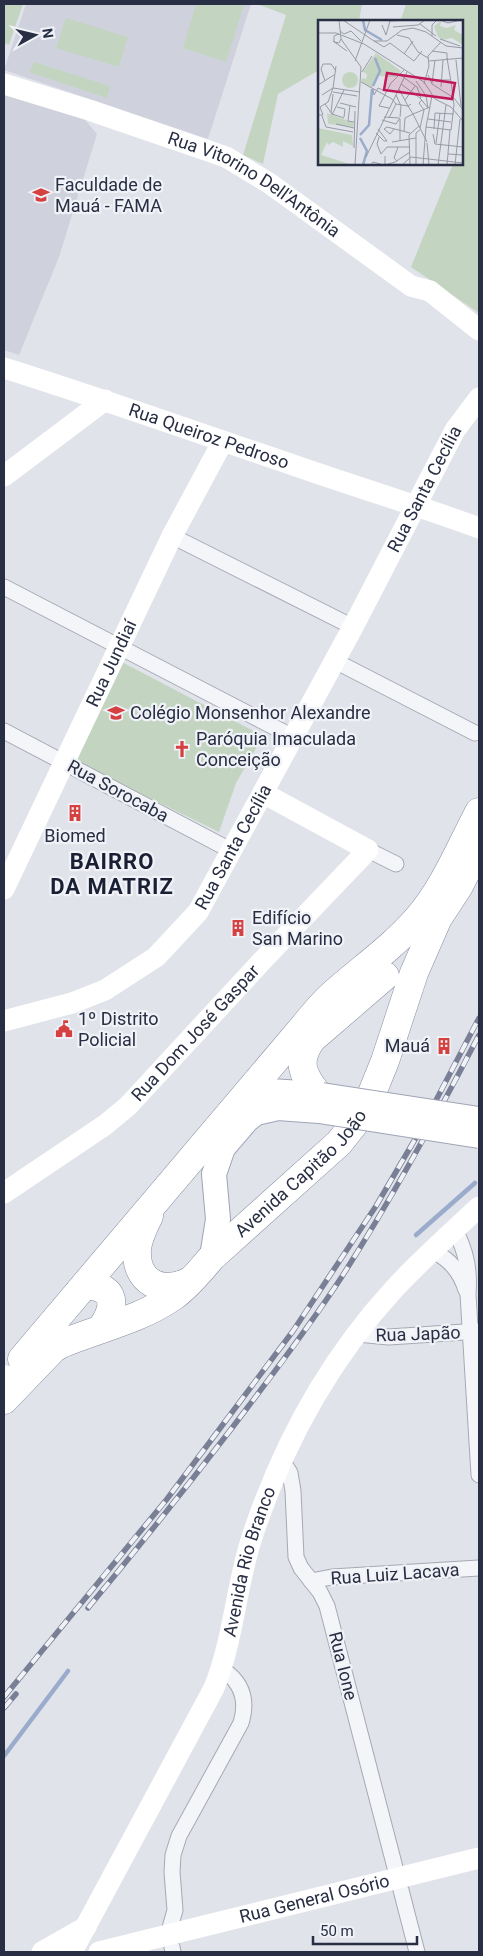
<svg xmlns="http://www.w3.org/2000/svg" width="483" height="1956" font-family="Roboto,sans-serif">
<style>
.built{fill:#cfd2dc}
.green{fill:#c3d5c1}
.lines{fill:none;stroke-linecap:round;stroke-linejoin:round}
.stream{stroke:#9aabcc;stroke-width:4.5}
.street-casing{stroke:#a6a9b5;stroke-width:17}
.primary-casing{stroke:#9fa5b7;stroke-width:26}
.highway-casing{stroke:#878ea2;stroke-width:29}
.street{stroke:#f4f5f8;stroke-width:15}
.secondary{stroke:#fff;stroke-width:21}
.primary{stroke:#fff;stroke-width:24}
.highway{stroke:#fff;stroke-width:28}
.rail-casing{stroke:#798095;stroke-width:5.5}
.rail{stroke:#f0f2f7;stroke-width:4;stroke-dasharray:11;stroke-linecap:butt}
.primary-bridge-casing{stroke:#9fa5b7;stroke-width:26;stroke-linecap:butt}
.primary-bridge{stroke:#fff;stroke-width:24}
.labels{text-anchor:middle;stroke-width:4.5;stroke-linejoin:round;paint-order:stroke}
.poi-label{font-size:18px;fill:#282e43;stroke:#f0f2f7;text-anchor:start}
.street-label{font-size:18px;fill:#282e43;stroke:#f0f2f7}
.district-label{font-size:22px;font-weight:bold;letter-spacing:1px;fill:#1a1f34;stroke:#f0f2f7}
.inset-river{fill:none;stroke:#9aabcc;stroke-width:2.5}
.inset-road{fill:none;stroke:#979ba7;stroke-width:1}
.view{fill:#c2185b;fill-opacity:0.15;stroke:#c2185b;stroke-width:2.5}
.inset-edge{fill:none;stroke:#282e43;stroke-width:2.5}
</style>
<rect width="100%" height="100%" fill="#e1e3ea"/>
<g class="built">
<path d="M26,4H251L208,139L4,70Z"/>
<path d="M4,92L81,115L97,134L59,257L19,355L4,350Z"/>
</g>
<g class="green">
<path d="M4,4H23L9,45L4,43Z"/>
<path d="M196,4H244L226,62L183,48Z"/>
<path d="M257,4H362L359,21H319V70L278,94L263,164L243,155L286,15Z"/>
<path d="M406,4H479V313L411,267L453,164H462V21H402L401,19Z"/>
<path d="M66,18L128,37L119,67L56,48Z"/>
<path d="M34,62L110,86L107,98L29,72Z"/>
<path d="M118,660L263,736L236,783L219,832L70,759Z"/>
</g>
<g class="lines">
<g class="stream">
<path d="M416,1235L475,1183"/>
<path d="M4,1756L68,1671"/>
</g>
<g class="street-casing">
<g id="street">
<path d="M172,536L353,627"/>
<path d="M4,587L293,737"/>
<path d="M335,661L475,733"/>
<path d="M4,731L232,851"/>
<path d="M368,850L396,864"/>
<path d="M455,1230C466,1251 470,1270 468,1294L479,1475"/>
<path d="M432,1250C450,1260 460,1271 466,1290"/>
<path d="M357,1334L389,1337L479,1331"/>
<path d="M282,1460L290,1473L293,1491L296,1557L301,1568L320,1592L327,1606L398,1879"/>
<path d="M311,1581L332,1577L479,1568"/>
<path d="M401,1890L417,1952"/>
<path d="M168,1935L175,1910L172,1872L173,1855L179,1836L241,1723C248,1700 242,1682 222,1669"/>
<path d="M172,1947L173,1952"/>
</g>
</g>
<g class="primary-casing">
<g id="primary">
<path d="M243,1097L270,1091L318,1094"/>
<path d="M212,1257L218,1219L214,1174L223,1148L247,1120L256,1113L278,1108L319,1111"/>
</g>
</g>
<g class="highway-casing">
<g id="highway">
<path d="M318,1094C302,1075 296,1061 312,1039L385,976"/>
<path d="M149,1216C144,1226 138,1238 137,1249C135,1283 162,1295 190,1281"/>
<path d="M85,1285C118,1287 116,1307 101,1329"/>
<path d="M22,1359L304,1026C313,1015 322,1004 332,995C361,969 392,948 418,918C444,888 460,848 479,812"/>
<path id="s8" d="M4,1400L53,1349L61,1344C99,1328 140,1320 174,1296C189,1285 200,1271 212,1257L339,1143L354,1124L368,1103L385,1061L414,973L438,918L459,886L479,846"/>
</g>
</g>
<use href="#street" class="street"/>
<g class="secondary">
<path id="s1" d="M4,84L89,110L226,157L269,183L411,286L430,291L479,330"/>
<path id="s2" d="M4,368C103,399 201,434 299,467C359,488 420,506 479,528"/>
<path d="M4,476L105,400"/>
<path id="s3" d="M4,889L172,536L223,441"/>
<path id="s4" d="M4,1021L72,1003L105,990L156,957L198,912L353,627L455,430L479,398"/>
<path id="s5" d="M4,1193L105,1125L128,1106L261,962L368,850L263,793"/>
<path d="M4,1376H7"/>
<path d="M42,1952L86,1927"/>
<path id="s6" d="M72,1952L214,1688C234,1639 236,1584 253,1534C283,1444 330,1359 394,1289C421,1260 450,1234 479,1207"/>
<path id="s7" d="M99,1952L479,1858"/>
</g>
<use href="#primary" class="primary"/>
<use href="#highway" class="highway"/>
<g class="rail-casing">
<g id="rail">
<path d="M88,1608C137,1549 185,1489 232,1428C269,1379 307,1330 341,1278C391,1200 436,1118 479,1035"/>
<path d="M4,1697L167,1499L293,1331L376,1206L421,1129L479,1018"/>
<path d="M4,1708L16,1694"/>
</g>
</g>
<use href="#rail" class="rail"/>
<g class="primary-bridge-casing">
<g id="primary-bridge">
<path d="M322,1095L479,1119"/>
<path d="M319,1111L479,1136"/>
</g>
</g>
<use href="#primary-bridge" class="primary-bridge"/>
</g>
<defs>
<g id="university-bare" transform="scale(1.35)"><path d="M0-5L7-2L0 1L-7-2ZM-4 1L0 2.5L4 1V4Q0 6-4 4Z" fill="#d54040" stroke="#f0f2f7" stroke-width="2.5" paint-order="stroke"/></g>
<g id="school-bare" transform="scale(1.35)"><path d="M0-5L7-2L0 1L-7-2ZM-4 1L0 2.5L4 1V4Q0 6-4 4Z" fill="#d54040" stroke="#f0f2f7" stroke-width="2.5" paint-order="stroke"/></g>
<g id="church-bare" transform="scale(1.35)"><path d="M-1.2-6h2.4v3.5h3.3v2.4h-3.3V6h-2.4V-.1h-3.3v-2.4h3.3Z" fill="#d54040" stroke="#f0f2f7" stroke-width="2.5" paint-order="stroke"/></g>
<g id="building-bare" transform="scale(1.35)"><path d="M-4-6H4V6H1V3H-1V6H-4ZM-2.5-4.3h1.7v1.8h-1.7ZM.8-4.3h1.7v1.8H.8ZM-2.5-1h1.7V.8h-1.7ZM.8-1h1.7V.8H.8Z" fill="#d54040" stroke="#f0f2f7" stroke-width="2.5" paint-order="stroke"/></g>
<g id="civic-bare" transform="scale(1.35)"><path d="M-.6-6.5H3V-4.5H.6V-3L4-1V1h2V6H-6V1h2V-1L-.6-3ZM-1.2 2.5V6h2.4V2.5Z" fill="#d54040" stroke="#f0f2f7" stroke-width="2.5" paint-order="stroke"/></g>
</defs>
<g fill-rule="evenodd">
<use href="#university-bare" x="41" y="195"/>
<use href="#school-bare" x="116" y="713"/>
<use href="#church-bare" x="182" y="749"/>
<use href="#building-bare" x="75" y="813"/>
<use href="#building-bare" x="238" y="928"/>
<use href="#civic-bare" x="64" y="1029"/>
<use href="#building-bare" x="444" y="1046"/>
</g>
<g class="labels">
<g class="poi-label">
<text x="55" y="191">Faculdade de<tspan x="55" dy="21">Mauá - FAMA</tspan></text>
<text x="130" y="719">Colégio Monsenhor Alexandre</text>
<text x="196" y="745">Paróquia Imaculada<tspan x="196" dy="21">Conceição</tspan></text>
<text x="75" y="842" text-anchor="middle">Biomed</text>
<text x="252" y="924">Edifício<tspan x="252" dy="21">San Marino</tspan></text>
<text x="78" y="1025">1º Distrito<tspan x="78" dy="21">Policial</tspan></text>
<text x="430" y="1052" text-anchor="end">Mauá</text>
</g>
<g class="street-label">
<text dy="6" stroke="none"><textPath href="#s1" startOffset="271">Rua Vitorino Dell'Antônia</textPath></text>
<text dy="6" stroke="none"><textPath href="#s2" startOffset="216">Rua Queiroz Pedroso</textPath></text>
<text dy="6" stroke="none"><textPath href="#s4" startOffset="708">Rua Santa Cecília</textPath></text>
<text dy="6" stroke="none"><textPath href="#s3" startOffset="250">Rua Jundiaí</textPath></text>
<text transform="translate(118 791) rotate(28)" y="6">Rua Sorocaba</text>
<text dy="6" stroke="none"><textPath href="#s4" startOffset="302">Rua Santa Cecília</textPath></text>
<text dy="6" stroke="none"><textPath href="#s5" startOffset="251">Rua Dom José Gaspar</textPath></text>
<text dy="6" stroke="none"><textPath href="#s8" startOffset="380">Avenida Capitão João</textPath></text>
<text transform="translate(418 1334) rotate(-2)" y="6">Rua Japão</text>
<text dy="6" stroke="none"><textPath href="#s6" startOffset="431">Avenida Rio Branco</textPath></text>
<text transform="translate(395 1574) rotate(-4)" y="6">Rua Luiz Lacava</text>
<text transform="translate(343 1666) rotate(76)" y="6">Rua Ione</text>
<text dy="6" stroke="none"><textPath href="#s7" startOffset="222">Rua General Osório</textPath></text>
</g>
<g class="district-label">
<text x="112" y="869">BAIRRO<tspan x="112" dy="25">DA MATRIZ</tspan></text>
</g>
</g>
<g transform="translate(318 20)">
<rect width="145" height="145" fill="#e1e3ea"/>
<path d="M123,1L122,6L129,8L138,5L136,10L145,15V25L134,18L125,20L120,17L116,6ZM58,33L83,51L77,57L60,56L54,68L43,62L44,58L48,59L49,54L45,52ZM24 60a8 8 0 1 1 16 0a8 8 0 1 1-16 0ZM9,93L36,103L35,107L10,104ZM0,108L34,115L35,126L25,121V127L15,122L10,125L9,122L3,135L35,145H0Z" fill="#c3d5c1"/>
<path class="inset-river" d="M45,0L47,10L64,20M55,66L62,51L57,38M42,115L51,105L54,69M42,118L49,131L45,145"/>
<path class="inset-road" d="M21,0L23,19L43,47L37,145M25,0L56,21H69L84,10L95,8L108,12L128,26L145,28M122,0L130,3L143,0M102,4L118,16M64,5L68,15L72,1L98,0M75,7L100,5L107,0M22,11L26,14L33,11L43,21M0,13H18L46,24L106,62L117,79L133,87L145,101M21,14L16,16V22L21,23L23,19M79,15L91,18L100,32L110,38M114,16V5L119,0M122,19L142,26M15,21L29,31M56,21L66,27L72,23L96,41L104,31M114,31L129,33V39M86,34L95,21M129,38L133,62M138,40L143,86M37,41L52,0M111,41L145,38M44,52L54,36M81,54L99,67L103,78M110,55L114,64L136,78L145,90M114,60H132M7,61L3,49L5,44H13L18,51M98,61L108,76L110,88M43,62L74,79L78,84L90,86L95,94L112,87M114,63L117,40M83,64L102,78L110,88M106,64L111,46L110,36L123,22M0,65L16,55M123,67L125,40M55,69L56,75L60,68L65,70M81,69L90,86L93,84M15,72L39,76M4,75L15,68L18,46M78,75L83,86L82,97M114,76L108,107L133,110L136,85L133,61M87,80L97,66M22,83L38,87M7,84L14,94L26,98M32,85L30,101L36,102M19,87L27,89L26,97M71,88L61,86L73,63L86,50M13,93L15,74M117,93L136,94M0,95H5L2,87L10,82L15,68L42,72M14,95L26,70M4,96L8,107L35,112M66,97L81,98M71,98L78,84M110,99L133,102M64,100L78,104L82,98M18,104L36,108M69,107L92,113M69,107L66,109L72,114L76,109M102,108L106,90L101,83L104,80M116,109L117,93M86,111L87,98L95,94L109,122M58,113L66,121H69L60,109M115,114L117,124L145,127M61,117L59,124L63,134L69,127H92M82,120V99M74,122L98,118M109,123L111,145M118,123L122,93M36,128L37,91M130,134L145,135M67,136V145L77,142L92,132M48,137L89,52M79,141L76,138L80,127M53,145L55,142L66,145M84,145L93,137L145,143M92,145L91,115L101,106M98,145V113L103,109M105,145L108,107M120,145L128,85M129,145L132,110M137,145L142,99"/>
<path class="view" d="M69,53L137,63L134,79L66,70Z"/>
<rect width="145" height="145" class="inset-edge"/>
</g>
<rect width="483" height="1956" fill="none" stroke="#282e43" stroke-width="10"/>
<g transform="translate(35 35) rotate(82)" stroke="#f0f2f7" stroke-width="4" paint-order="stroke">
<path d="M0-4L9 19L0 12L-9 19Z" fill="#282e43"/>
<text y="-8" font-size="14" font-weight="bold" text-anchor="middle" fill="#282e43">N</text>
</g>
<path d="M313 1936v8h104v-8" fill="none" stroke="#282e43" stroke-width="2.5"/>
<text x="320" y="1936" font-size="15" fill="#282e43" stroke="#f0f2f7" stroke-width="4" paint-order="stroke">50 m</text>
</svg>
